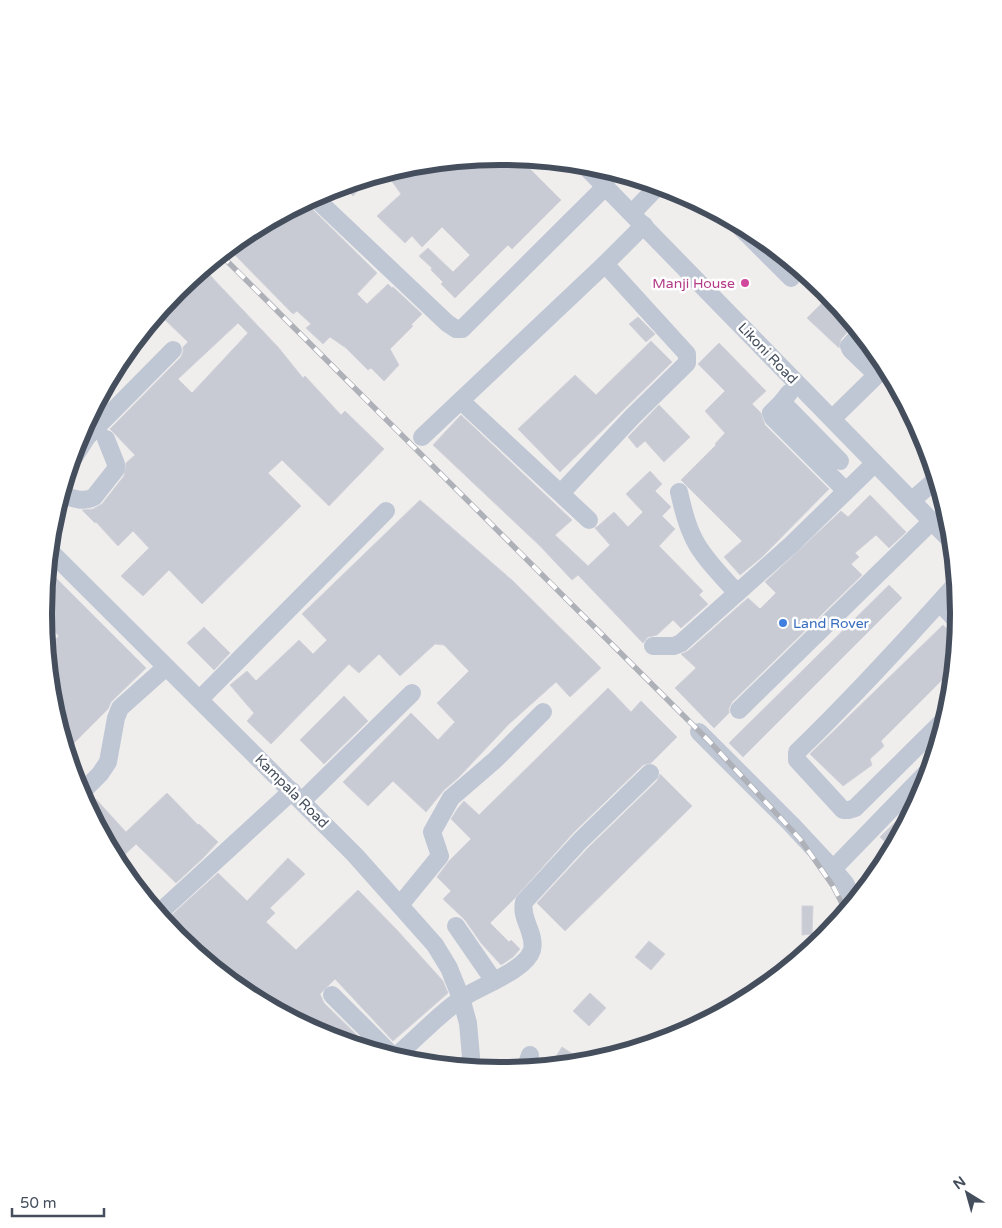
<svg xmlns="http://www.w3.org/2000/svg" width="1002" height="1228" font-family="'Varela Round',sans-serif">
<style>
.building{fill:#c9cbd4;stroke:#d1d2da;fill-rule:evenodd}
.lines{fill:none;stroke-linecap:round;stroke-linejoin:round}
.minor{stroke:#bfc7d4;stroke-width:18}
.rail-casing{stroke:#afb1b8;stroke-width:5.5}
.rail{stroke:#fff;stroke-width:4;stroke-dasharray:11;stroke-linecap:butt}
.hotel-dot{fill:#d1479c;stroke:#fff;stroke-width:2}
.shop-dot{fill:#3f7fe0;stroke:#fff;stroke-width:2}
.labels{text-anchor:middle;stroke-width:5;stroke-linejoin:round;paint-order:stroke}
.hotel-label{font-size:14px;fill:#b23c85;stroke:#fff;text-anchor:end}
.street-label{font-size:14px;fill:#444e5c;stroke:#fff}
.shop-label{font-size:14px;fill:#366cbe;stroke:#fff;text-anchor:start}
.rim{fill:none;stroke:#444e5c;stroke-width:6}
</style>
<rect width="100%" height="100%" fill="#f0eded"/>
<g class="building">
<path d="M501,157L520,159L561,200L512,249L508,245L455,298L441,284L443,282L431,270L432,268L419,256L428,248L453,272L470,255L442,227L422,247L412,236L405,243L377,216L401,194L386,173L412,165Z"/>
<path d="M369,178L353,196L343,186L352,184Z"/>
<path d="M306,203L377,273L357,294L367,304L388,284L392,288L393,287L422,314L411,325L413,326L390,349L399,365L384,381L371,368L368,370L346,348L330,337L323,344L306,328L311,324L297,311L293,314L229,249L247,234Z"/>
<path d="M204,269L278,347L303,378L305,376L341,415L345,411L384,449L329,506L282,460L268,473L301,506L202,604L169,570L143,596L121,576L149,548L133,531L118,546L96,522L95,523L82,510L93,509L102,504L124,476L126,463L135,455L110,429L181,357L183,352V347L188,342L159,314L178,290ZM238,323L248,333L192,393L178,379Z"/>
<path d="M829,296L853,326L841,339L839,348L807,318Z"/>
<path d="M638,317L655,334L646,342L629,324Z"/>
<path d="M651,341L672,362L560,472L518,429L575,375L596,395Z"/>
<path d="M719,343L766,391L752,404L761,413L765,425L829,489L762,557L740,575L724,557L742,541L681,480L716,445L715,444L725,433L705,411L725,391L698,364Z"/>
<path d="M659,405L690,437L664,462L645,441L637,448L628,437Z"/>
<path d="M461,415L572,520L555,535L588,566L610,545L595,528L598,526L614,512L628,527L643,512L626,494L650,471L662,484L655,491L671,507L662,516L675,529L659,546L703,591L699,595L708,604L681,628L673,620L657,635L648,637L643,643L578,575L572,580L540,546L433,445Z"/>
<path d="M870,495L906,532L889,548L876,535L855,553L859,557L851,564L862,575L732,702L729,708V713L714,728L675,688L696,668L681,654L688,651L748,598L760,609L776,593L765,582L841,511L848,517Z"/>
<path d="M420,500L513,581L601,668L570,697L556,682L509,724L459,777L444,790L426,812L393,781L368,806L343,782L411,713L438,740L455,722L437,703L469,671L444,645L435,644L400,676L379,654L359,673L349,664L271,744L247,721L254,713L230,685L247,671L256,681L299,640L313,654L327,640L302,614Z"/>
<path d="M56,578L146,668L111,702L108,709L67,750L52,703L47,647L59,636L45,622L44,614L46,588Z"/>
<path d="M889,585L902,598L743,757L729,743Z"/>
<path d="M943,625L956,639L953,669L881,741L884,746L870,759L872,765L843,786L810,754Z"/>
<path d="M204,627L230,653L214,670L187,643Z"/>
<path d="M608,688L631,712L641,701L677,737L651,763L643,765L573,833L515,898L490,923L509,942L511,940L520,949L513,957L501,965L481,943L465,920L443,899L451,891L437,877L449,861L471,839L451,819L458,808L464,801L479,815Z"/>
<path d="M344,696L368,721L324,764L300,740Z"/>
<path d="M660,774L692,806L565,931L537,903L588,848L657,781Z"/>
<path d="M167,793L198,825L199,824L218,842L203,858L176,883L136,844L119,860L112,852L86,802L93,796L126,832Z"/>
<path d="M912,806L914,807L892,848L880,837Z"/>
<path d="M288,858L305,874L270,908L275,913L266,922L296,950L358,890L397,930L443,981L448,993L393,1041L335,979L320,994L324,1003L365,1043L362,1047L326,1036L318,1032L299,1014L293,1019L247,994L177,937L165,921L218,873L247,901Z"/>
<path d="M802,906H813L812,934L802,935Z"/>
<path d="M649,941L665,954L651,970L635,957Z"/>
<path d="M590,993L606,1008L589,1026L573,1011Z"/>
<path d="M562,1047L586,1063L550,1066Z"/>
</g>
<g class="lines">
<g class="minor">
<path d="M584,165L951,541"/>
<path d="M315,198L447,323L456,329H462L606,186"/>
<path d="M635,210L658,186"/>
<path d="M737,224L791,278"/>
<path d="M860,334L849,346L851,350L877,375"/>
<path d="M789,393L782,402L840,461"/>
<path d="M461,401L589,520"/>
<path d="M782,402L771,413L773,418L846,491"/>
<path d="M837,414L885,367"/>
<path d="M422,437L605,264L644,225"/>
<path d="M73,459L87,437L173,350"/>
<path d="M679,492C683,509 687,526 695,541C705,560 723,577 737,593"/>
<path d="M561,493L632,417L687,363V354L605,264"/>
<path d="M62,495C73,498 82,503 94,497L116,469V464L106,439"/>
<path d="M917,496L933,482L936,481"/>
<path d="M50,551L355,855L435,945L449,968L461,998L468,1023L472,1068"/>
<path d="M940,603L958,622"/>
<path d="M653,646H674L681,643L792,544L875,463"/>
<path d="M200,699L386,511"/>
<path d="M739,710L931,522"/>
<path d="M945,719L855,808L849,810H843L797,760V752C852,699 904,642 955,585"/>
<path d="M699,732L791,824L833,869"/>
<path d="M81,793L100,774L108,762L116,718L120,708L166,667"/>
<path d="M302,801L412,693"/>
<path d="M854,901L845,883L833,869L929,770"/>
<path d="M400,905L440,856L432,832L451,798L495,760L543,712"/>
<path d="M160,912L292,791"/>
<path d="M456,926L494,981"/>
<path d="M332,995L394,1057"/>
<path d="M395,1057C416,1039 438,1015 461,999C477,987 526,971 532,950C536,933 520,919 524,902L580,841L650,773"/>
<path d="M525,1069L530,1055"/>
</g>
<g class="rail-casing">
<path id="rail" d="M221,255L709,741L800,839L833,886L846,911"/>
</g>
<use href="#rail" class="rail"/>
</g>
<circle class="hotel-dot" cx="745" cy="283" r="5"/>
<circle class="shop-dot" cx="783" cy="623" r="5"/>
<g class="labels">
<g class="hotel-label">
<text x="735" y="288">Manji House</text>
</g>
<g class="street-label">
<text transform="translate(768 353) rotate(46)" y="5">Likoni Road</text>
<text transform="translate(292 791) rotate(45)" y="5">Kampala Road</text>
</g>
<g class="shop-label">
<text x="793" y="628">Land Rover</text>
</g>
</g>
<path d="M0 0H1002V1228H0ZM500 165H502A448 448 0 0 1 950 613V614A448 448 0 0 1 502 1062H500A448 448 0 0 1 52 614V613A448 448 0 0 1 500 165Z" fill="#fff" fill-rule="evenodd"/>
<path class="rim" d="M500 165H502A448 448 0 0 1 950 613V614A448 448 0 0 1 502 1062H500A448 448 0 0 1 52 614V613A448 448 0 0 1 500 165Z"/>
<g transform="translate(967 1193) rotate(323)" stroke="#ffffff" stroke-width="4" paint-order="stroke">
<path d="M0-4L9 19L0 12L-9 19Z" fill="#444e5c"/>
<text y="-8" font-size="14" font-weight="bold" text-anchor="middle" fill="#444e5c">N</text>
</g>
<path d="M12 1208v8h92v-8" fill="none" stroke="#444e5c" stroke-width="2.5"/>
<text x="20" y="1208" font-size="15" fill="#444e5c" stroke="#ffffff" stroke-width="4" paint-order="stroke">50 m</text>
</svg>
